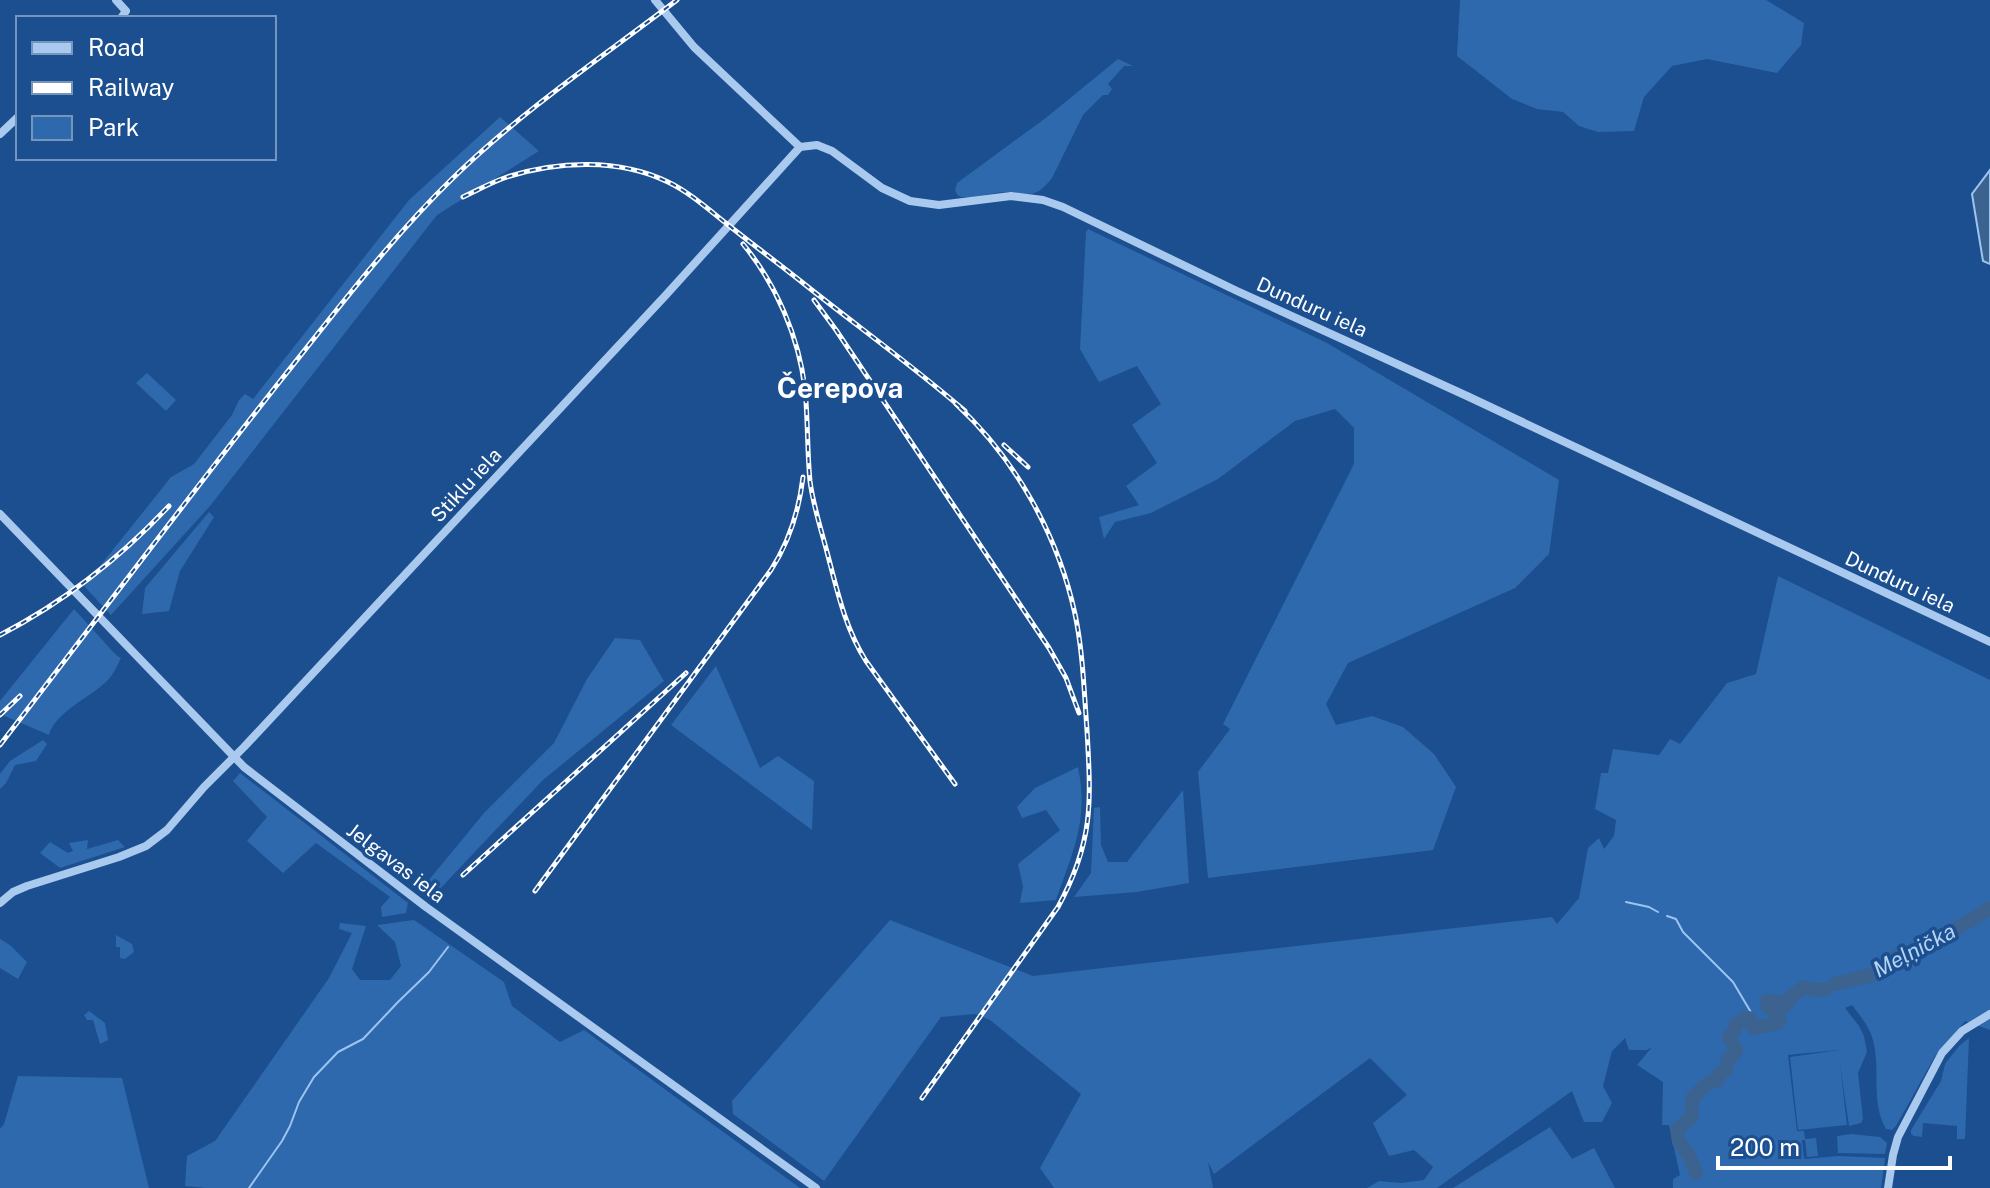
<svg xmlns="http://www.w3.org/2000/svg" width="1990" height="1188" font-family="'Public Sans',sans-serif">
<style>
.green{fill:#2e69ad}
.water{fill:#3c6290;stroke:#9cc4f0;stroke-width:2}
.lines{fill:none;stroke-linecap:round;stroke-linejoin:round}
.stream{stroke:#9cc4f0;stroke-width:2}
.river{stroke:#3c6290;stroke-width:14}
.tertiary{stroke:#a9c9ee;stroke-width:8}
.rail-casing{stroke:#fff;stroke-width:5}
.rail{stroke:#1b4f8f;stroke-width:2;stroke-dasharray:6;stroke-linecap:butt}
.labels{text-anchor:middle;stroke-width:7;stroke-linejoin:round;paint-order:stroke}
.street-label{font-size:20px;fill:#fff;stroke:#1b4f8f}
.water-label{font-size:22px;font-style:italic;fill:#b5d3f5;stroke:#1b4f8f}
.district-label{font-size:28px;font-weight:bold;fill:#fff;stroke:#1b4f8f}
</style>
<rect width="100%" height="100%" fill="#1b4f8f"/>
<g class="green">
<path d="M1460,0H1766L1804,23L1801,45L1777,73L1707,59L1672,66L1644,97L1634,131L1598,132L1579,126L1563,112L1537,109L1512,99L1457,56Z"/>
<path d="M1118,59L1133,66H1124L1108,84L1112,89L1108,95H1103L1083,115L1052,178C1048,183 1043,189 1037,192C1029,196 1019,192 1011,192C995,191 977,198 964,197C957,197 958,195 955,190L957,183L1047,117Z"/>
<path d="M500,117L539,151L437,215L210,506L111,615L84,586L171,477L194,464L232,415L239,400L245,394L253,399L409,200Z"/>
<path d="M1088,229L1327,343L1559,480L1549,554L1515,588L1348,663L1326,704L1336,725L1372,716L1403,727L1434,754L1456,787L1433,850L1208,878L1198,772L1230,729L1223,724L1354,464V428L1335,409L1295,421L1218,479L1151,513L1115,522L1104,539L1099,517L1139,505L1126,486L1157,463L1132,425L1161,404L1137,366L1099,382L1080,349L1086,232Z"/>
<path d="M147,373L176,400L166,411L136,383Z"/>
<path d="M209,512L214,517L180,571L169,611L142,614L145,588Z"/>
<path d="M1778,576L1990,680V1030L1965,1021L1935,1056L1896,1126L1892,1130L1886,1129C1871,1103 1880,1072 1874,1045C1872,1030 1861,1017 1852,1005L1845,1008L1859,1026L1864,1036L1867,1052L1858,1073L1863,1119L1861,1123L1849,1126L1840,1064L1847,1125L1798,1130L1790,1057L1839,1050L1788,1055L1797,1131H1804L1805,1139L1816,1138L1818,1156L1807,1157L1805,1140H1802L1804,1159L1838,1156L1885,1158L1881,1188H1673V1179L1680,1175L1669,1125H1662L1663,1082L1637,1065L1652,1047L1647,1050H1629L1625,1038L1612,1051L1603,1086L1612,1103L1602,1122H1584L1572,1091L1437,1188H1367L1379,1181L1401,1183L1424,1180L1433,1167L1414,1150L1389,1156L1373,1123L1407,1095L1370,1058L1214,1174L1208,1162L1213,1188H1054L1040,1168L1081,1094L990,1020L975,1014L941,1017L824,1181L733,1114L732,1101L890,920L1033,976L1552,917L1557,924L1579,898L1588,848L1599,838L1604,849L1614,836L1616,820L1595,809L1601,773H1608L1613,749L1659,755L1670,739L1680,744L1727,683L1756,674Z"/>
<path d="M74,609L116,655L121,658C117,666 113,675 107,681C92,696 54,713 49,735L0,714V701Z"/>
<path d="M615,638L640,640L664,681L543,780L435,894L424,886L484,813L554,743L587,679Z"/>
<path d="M716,666L760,768L778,756L814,781L812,830L671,725Z"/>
<path d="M43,740L47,744L36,761L15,765L6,783L0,789V774L10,761Z"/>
<path d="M1078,767C1089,820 1073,851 1056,900L1020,903L1023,886L1018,864L1060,830L1046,810L1022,818L1017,807L1035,788Z"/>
<path d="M240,773L408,903L406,913L382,917L381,907L390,897L316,843L283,873L247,841L267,817L233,781Z"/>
<path d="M1183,790L1189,883L1137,892L1074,897L1091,873L1094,808L1100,807L1101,845L1108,862H1127Z"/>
<path d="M88,840L87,849L118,840L125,847L60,868L40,853L50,842L68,853L73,851L69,843Z"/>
<path d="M414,920L504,982L512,1006L560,1042L584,1030L800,1188H206L185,1186L187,1156L215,1141L329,978L352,933L339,929L340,923L366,926L352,969L360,980H390L401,966L395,942L377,925Z"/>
<path d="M116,935L132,944L134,952L125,959L120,958V947H116Z"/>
<path d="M0,939L10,945L27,962L18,979L0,968Z"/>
<path d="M89,1011L105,1023L108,1040L100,1044L93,1020H87L84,1015Z"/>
<path d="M1969,1038L1965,1139H1957V1126L1923,1123L1922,1137L1914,1136L1911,1134V1130L1941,1081L1945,1064L1959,1046Z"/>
<path d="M18,1076L122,1078L149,1188H0V1129L4,1124Z"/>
<path d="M1550,1127L1572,1159L1594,1148L1615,1188H1453Z"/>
<path d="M1851,1134L1880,1137L1887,1143L1885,1154L1838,1153L1837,1136Z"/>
</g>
<path class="water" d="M1990,170V264L1983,261L1972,194Z"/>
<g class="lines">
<g class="stream">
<path d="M1626,902L1649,907L1658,912"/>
<path d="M1667,916L1676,919L1683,932L1733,982L1752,1014L1750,1021"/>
<path d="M249,1188L282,1141L290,1126L299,1102L314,1077L338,1052L363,1039L398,1002L429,972L448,947"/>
</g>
<g class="river">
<path d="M1835,984L1872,975L1896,957L1927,945L1953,931L1990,908"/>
<path d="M1696,1173L1689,1155L1679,1142L1677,1129L1691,1118L1693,1097L1709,1082L1718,1080L1719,1074L1726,1070L1728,1059L1734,1055L1736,1050L1729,1037L1734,1031L1736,1024L1746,1018H1749L1754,1028C1759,1027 1776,1024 1779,1022V1015L1767,1006V1001L1780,1002L1784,1005L1787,1004L1792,996L1804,987L1817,990L1826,989"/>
</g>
<g class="tertiary">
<path d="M116,0L126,11L121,18"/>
<path d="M655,0L694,47L800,147"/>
<path d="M0,134L18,117"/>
<path d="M800,147L817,145L832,151L882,188L910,201L939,205L1011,196L1043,200L1063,207L1237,291L1467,396L1990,642"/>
<path d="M0,514L244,767L426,907L816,1188"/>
<path d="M0,903L13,892L27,886L119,857L146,846L167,830L204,787L244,747L665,296L800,147"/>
<path d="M1888,1188L1893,1155L1898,1137L1942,1053L1962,1031L1990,1014"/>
</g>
<g class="rail-casing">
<g id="rail">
<path d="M463,197C478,190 492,182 507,177C557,161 619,158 668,182C689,192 708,209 727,224C752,244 778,263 803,283C857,326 913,366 965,411"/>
<path d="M743,244C776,284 799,337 805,389C808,419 807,450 810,481C813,505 821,529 827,552C837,590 845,628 866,661L955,784"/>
<path d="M814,300L836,330L1049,648L1066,678L1079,713"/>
<path d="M1004,445L1028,467"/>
<path d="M0,635C64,602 120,558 169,506"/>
<path d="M0,715L20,696"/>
<path d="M0,745C94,623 186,500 281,380C337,310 390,239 454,177C522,111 602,57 677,0"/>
<path d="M463,875L686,673"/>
<path d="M535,891L771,570C789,542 799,511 803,477"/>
<path d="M922,1098L1058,907C1094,841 1091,802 1087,730C1084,691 1083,652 1075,614C1058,535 1015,458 956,404"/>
</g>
</g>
<use href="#rail" class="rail"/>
</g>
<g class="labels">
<g class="street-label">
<text transform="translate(1312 307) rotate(24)" y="7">Dunduru iela</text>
<text transform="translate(466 485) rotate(-47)" y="7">Stiklu iela</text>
<text transform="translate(1900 582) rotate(25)" y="7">Dunduru iela</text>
<text transform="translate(396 863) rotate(37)" y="7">Jelgavas iela</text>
</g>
<g class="water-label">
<text transform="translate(1914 950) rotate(-28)" y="8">Meļņička</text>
</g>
<g class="district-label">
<text x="840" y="398">Čerepova</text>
</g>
</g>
<rect x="16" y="16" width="260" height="144" fill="#1b4f8f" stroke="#7695bc" stroke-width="2"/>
<rect x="32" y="42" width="40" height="12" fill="#a9c9ee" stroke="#7695bc" stroke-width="2"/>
<text x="88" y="56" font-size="24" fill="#ffffff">Road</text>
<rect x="32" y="82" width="40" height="12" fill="#ffffff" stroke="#7695bc" stroke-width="2"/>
<text x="88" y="96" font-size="24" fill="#ffffff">Railway</text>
<rect x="32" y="116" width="40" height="24" fill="#2e69ad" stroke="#7695bc" stroke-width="2"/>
<text x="88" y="136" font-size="24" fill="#ffffff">Park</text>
<path d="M1718 1156v12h232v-12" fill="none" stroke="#ffffff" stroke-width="4"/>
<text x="1730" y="1156" font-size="24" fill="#ffffff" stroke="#1b4f8f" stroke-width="6" paint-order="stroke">200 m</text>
</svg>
